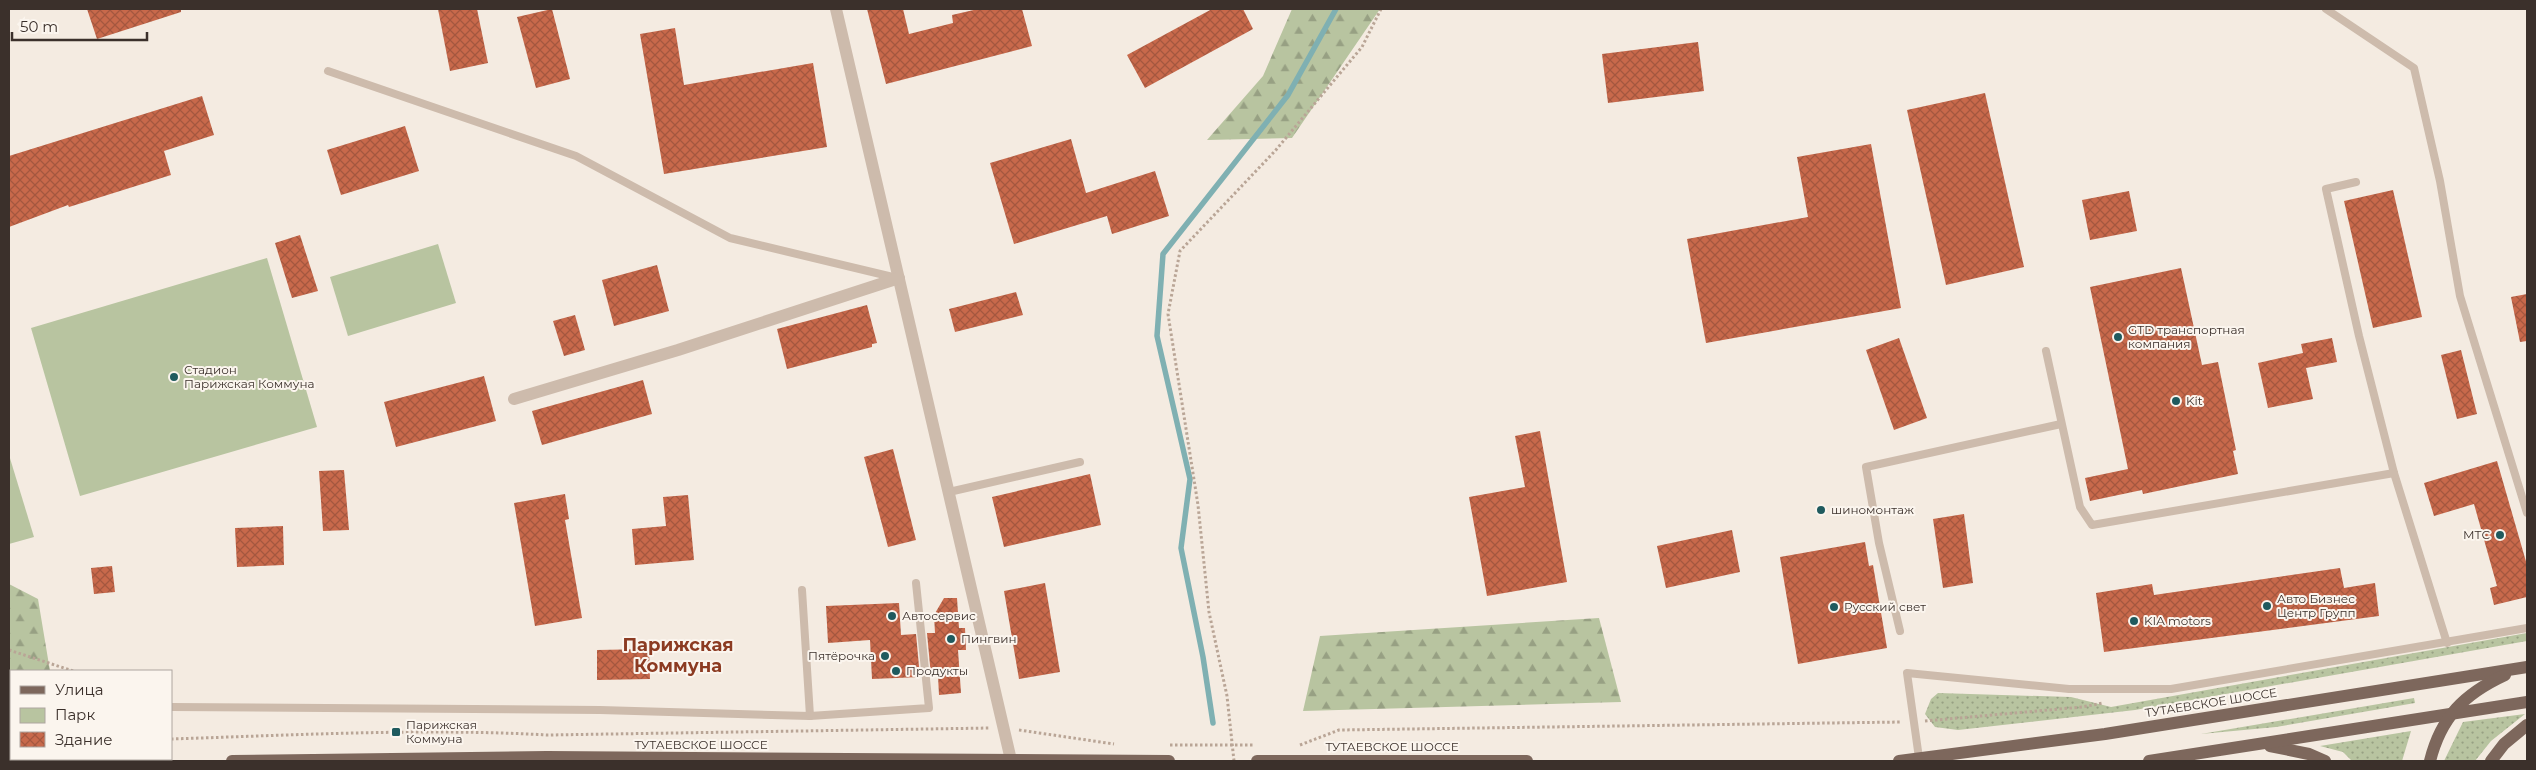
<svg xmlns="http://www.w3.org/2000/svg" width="2536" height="770" font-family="Montserrat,sans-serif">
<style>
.green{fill:url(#green-dots)}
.forest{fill:url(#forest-firs)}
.pitch{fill:#b8c4a0}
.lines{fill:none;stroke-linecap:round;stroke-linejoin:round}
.stream{stroke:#7fb0b2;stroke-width:5.5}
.building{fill:url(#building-cross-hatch)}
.path{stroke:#b9a596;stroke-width:3;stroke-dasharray:2.5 2.5;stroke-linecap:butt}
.service{stroke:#cdbbac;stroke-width:8}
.minor{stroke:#cdbbac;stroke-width:12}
.primary{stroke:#7d675c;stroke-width:12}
.poi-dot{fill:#1f5a5e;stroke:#fbf5ee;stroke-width:2}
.labels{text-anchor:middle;stroke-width:4;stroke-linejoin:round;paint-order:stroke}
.poi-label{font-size:12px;fill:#3b302b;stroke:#fbf5ee;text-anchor:start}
.street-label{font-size:12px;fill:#3b302b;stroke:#fbf5ee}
.district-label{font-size:18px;font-weight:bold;fill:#8c3b22;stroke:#fbf5ee}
</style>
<defs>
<pattern id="green-dots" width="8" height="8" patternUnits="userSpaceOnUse" patternTransform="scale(1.25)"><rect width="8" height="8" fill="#b8c4a0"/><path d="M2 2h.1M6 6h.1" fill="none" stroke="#97a083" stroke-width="1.8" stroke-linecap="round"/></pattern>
<pattern id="forest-firs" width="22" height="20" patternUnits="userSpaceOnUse" patternTransform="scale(1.25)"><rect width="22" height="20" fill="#b8c4a0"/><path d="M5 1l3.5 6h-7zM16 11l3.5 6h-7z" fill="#97a083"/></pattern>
<pattern id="building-cross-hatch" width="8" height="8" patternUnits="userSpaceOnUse" patternTransform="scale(1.25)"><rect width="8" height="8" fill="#c8694b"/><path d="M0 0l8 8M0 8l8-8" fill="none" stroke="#a4573f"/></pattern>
</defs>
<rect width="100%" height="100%" fill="#f4ebe1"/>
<g class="green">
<path d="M2527,633V641L2135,710L1958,730L1935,727L1925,714L1931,699L1938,693L2071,697L2111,707Z"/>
<path d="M2414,698L2415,703L2276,727L2201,734Z"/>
<path d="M2525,714L2491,741L2475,761H2444L2463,722Z"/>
<path d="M2411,731L2402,761H2352L2343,752L2320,746Z"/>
</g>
<g class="forest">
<path d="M1292,9H1380L1292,138L1207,140L1263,76Z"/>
<path d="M9,584L38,599L50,671H11V759H38L30,761H9Z"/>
<path d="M1599,618L1621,702L1303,711L1320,636Z"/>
</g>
<g class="pitch">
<path d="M438,244L456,303L348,336L330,277Z"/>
<path d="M267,258L317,427L80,496L31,328Z"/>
<path d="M9,455L34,537L9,544Z"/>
</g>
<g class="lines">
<path class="stream" d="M1213,723L1203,657L1181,548L1190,479L1157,336L1163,254L1288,95L1336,9"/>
</g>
<g class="building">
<path d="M87,9H181V12L97,39Z"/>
<path d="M438,9H477L488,63L450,71Z"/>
<path d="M552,9L570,79L536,88L517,17Z"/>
<path d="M867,9H903L909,34L953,23L952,15L978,9H1022L1032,46L886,84Z"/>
<path d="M1212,9H1243L1253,29L1145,88L1127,55Z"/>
<path d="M675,28L684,85L813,63L827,147L664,174L640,34Z"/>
<path d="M1698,42L1704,91L1608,103L1602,54Z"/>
<path d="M1985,93L2024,267L1946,285L1907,110Z"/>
<path d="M202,96L214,135L164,151L171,175L69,207L68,205L9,227V156Z"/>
<path d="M405,126L419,171L341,195L327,150Z"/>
<path d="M1071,139L1086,193L1155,171L1169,216L1112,234L1107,216L1014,244L990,163Z"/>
<path d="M1871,144L1901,308L1706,343L1687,239L1808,217L1797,157Z"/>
<path d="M2393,190L2422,317L2373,328L2344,201Z"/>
<path d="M2129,191L2137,231L2090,240L2082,200Z"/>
<path d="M300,235L318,291L292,298L275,243Z"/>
<path d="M657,265L669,311L614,326L602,280Z"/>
<path d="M2181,268L2202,365L2218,362L2236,450L2233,451L2238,474L2143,494L2142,490L2090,501L2085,478L2128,469L2090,287Z"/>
<path d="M1016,292L1023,315L955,332L949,309Z"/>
<path d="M2527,294V341L2520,342L2511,297Z"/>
<path d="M867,305L877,343L872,344V347L787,369L777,329Z"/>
<path d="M575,315L585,350L564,356L553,321Z"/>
<path d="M1899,338L1927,418L1894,430L1866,350Z"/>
<path d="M2332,338L2337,362L2306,368L2313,399L2268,408L2258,363L2303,353L2301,344Z"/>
<path d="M2461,350L2477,414L2457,419L2441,355Z"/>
<path d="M484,376L496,421L396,447L384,402Z"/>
<path d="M643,380L652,414L542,445L532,411Z"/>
<path d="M1540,431L1567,582L1487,596L1469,497L1525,487L1515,436Z"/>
<path d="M893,449L916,540L888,547L864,457Z"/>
<path d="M2497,461L2527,565V597L2494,605L2490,588L2497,586L2474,504L2434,516L2424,483Z"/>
<path d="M344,470L349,530L323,531L319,471Z"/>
<path d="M1090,474L1101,525L1004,547L992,497Z"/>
<path d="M565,494L569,519L565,520L582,618L535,626L514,503Z"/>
<path d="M688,495L694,560L635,565L632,529L666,526L663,497Z"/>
<path d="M1964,514L1973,583L1943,588L1933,519Z"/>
<path d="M283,526L284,565L237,567L235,528Z"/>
<path d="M1732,530L1740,572L1666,588L1657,546Z"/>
<path d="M1865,542L1869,566L1873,565L1887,648L1798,664L1780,557Z"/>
<path d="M112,566L115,592L94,594L91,568Z"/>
<path d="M2340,568L2344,588L2375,583L2379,616L2104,652L2096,593L2152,584L2154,595Z"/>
<path d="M1045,583L1060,672L1019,679L1004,591Z"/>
<path d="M944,598H957L959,628H965L966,650H958L961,693L939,695L938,676H931L927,633H935L934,615Z"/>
<path d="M899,603L901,635L916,634L920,677L872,679L870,640L828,643L826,606Z"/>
<path d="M649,649L650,679L597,680V650Z"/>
</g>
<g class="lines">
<g class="path">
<path d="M9,650L73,671"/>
<path d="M1925,721L2082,707L2103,703"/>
<path d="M1019,730L1114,744"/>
<path d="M171,739C297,735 423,728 548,735L990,728"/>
<path d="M1170,745H1254"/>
<path d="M1300,745L1339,730L1901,722"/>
<path d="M40,761L47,759"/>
<path d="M1234,761L1227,696L1209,612L1198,505L1168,314L1180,251L1275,151L1362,47L1381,9"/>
</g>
<g class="service">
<path d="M2326,9L2414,68L2440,181L2460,296L2527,513"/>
<path d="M328,71L576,156L730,238L897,278"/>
<path d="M2356,182L2326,189L2359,336L2394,473L2447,643"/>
<path d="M2046,351L2080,507L2092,525L2394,473"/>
<path d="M949,492L1080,462"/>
<path d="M1900,631L1879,543L1866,467L2061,424"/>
<path d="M171,707L600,710L810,716L802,590"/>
<path d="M810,716L929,708L916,583"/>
<path d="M1919,758L1907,673L2069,689H2171L2527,628"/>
</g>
<g class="minor">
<path d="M836,9L1011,760"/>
<path d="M514,399L678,350L899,278"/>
</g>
<g class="primary">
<path d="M2270,746L2309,754L2325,761"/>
<path d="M232,761L547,757L1169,761"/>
<path d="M1257,761H1527"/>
<path d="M1899,761L2105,734L2527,667"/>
<path d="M2149,761L2527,702"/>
<path d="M2430,761C2441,717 2464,694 2505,675"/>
<path d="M2491,761L2504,744L2527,725"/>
</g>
</g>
<g class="poi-dot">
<circle cx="2118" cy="337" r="5"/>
<circle cx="174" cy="377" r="5"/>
<circle cx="2176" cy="401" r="5"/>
<circle cx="1821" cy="510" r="5"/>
<circle cx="2500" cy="535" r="5"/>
<circle cx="2267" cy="606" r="5"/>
<circle cx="1834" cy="607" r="5"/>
<circle cx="892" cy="616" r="5"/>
<circle cx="2134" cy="621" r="5"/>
<circle cx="951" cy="639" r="5"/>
<circle cx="885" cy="656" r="5"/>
<circle cx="896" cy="671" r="5"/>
<rect x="391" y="727" width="10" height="10" rx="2.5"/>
</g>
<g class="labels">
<g class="poi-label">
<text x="2128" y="334">GTD транспортная<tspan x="2128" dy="14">компания</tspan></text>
<text x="184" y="374">Стадион<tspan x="184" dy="14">Парижская Коммуна</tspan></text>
<text x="2186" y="405">Kit</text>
<text x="1831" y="514">шиномонтаж</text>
<text x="2490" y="539" text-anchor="end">МТС</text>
<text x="2277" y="603">Авто Бизнес<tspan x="2277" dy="14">Центр Групп</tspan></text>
<text x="1844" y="611">Русский свет</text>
<text x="902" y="620">Автосервис</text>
<text x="2144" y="625">KIA motors</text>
<text x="961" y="643">Пингвин</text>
<text x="875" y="660" text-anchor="end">Пятёрочка</text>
<text x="906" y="675">Продукты</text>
<text x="406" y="729">Парижская<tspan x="406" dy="14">Коммуна</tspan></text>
</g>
<g class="street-label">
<text transform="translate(2211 703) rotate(-9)" y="4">ТУТАЕВСКОЕ ШОССЕ</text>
<text x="701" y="749">ТУТАЕВСКОЕ ШОССЕ</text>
<text x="1392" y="751">ТУТАЕВСКОЕ ШОССЕ</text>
</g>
<g class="district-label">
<text x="678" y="651">Парижская<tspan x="678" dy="21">Коммуна</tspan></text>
</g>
</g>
<rect width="2536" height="770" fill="none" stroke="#3b302b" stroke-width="20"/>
<rect x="10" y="670" width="162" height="90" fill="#fbf5ee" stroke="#aea6a0"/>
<rect x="20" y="686" width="25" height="8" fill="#7d675c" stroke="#aea6a0"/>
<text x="55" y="695" font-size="15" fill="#3b302b">Улица</text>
<rect x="20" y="708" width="25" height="15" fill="#b8c4a0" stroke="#aea6a0"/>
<text x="55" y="720" font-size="15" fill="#3b302b">Парк</text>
<rect x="20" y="732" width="25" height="15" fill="url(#building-cross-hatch)" stroke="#aea6a0"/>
<text x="55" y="745" font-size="15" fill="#3b302b">Здание</text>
<path d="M12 32v8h135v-8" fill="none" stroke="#3b302b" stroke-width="2.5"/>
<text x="20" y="32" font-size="15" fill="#3b302b" stroke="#fbf5ee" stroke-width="4" paint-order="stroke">50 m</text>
</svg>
